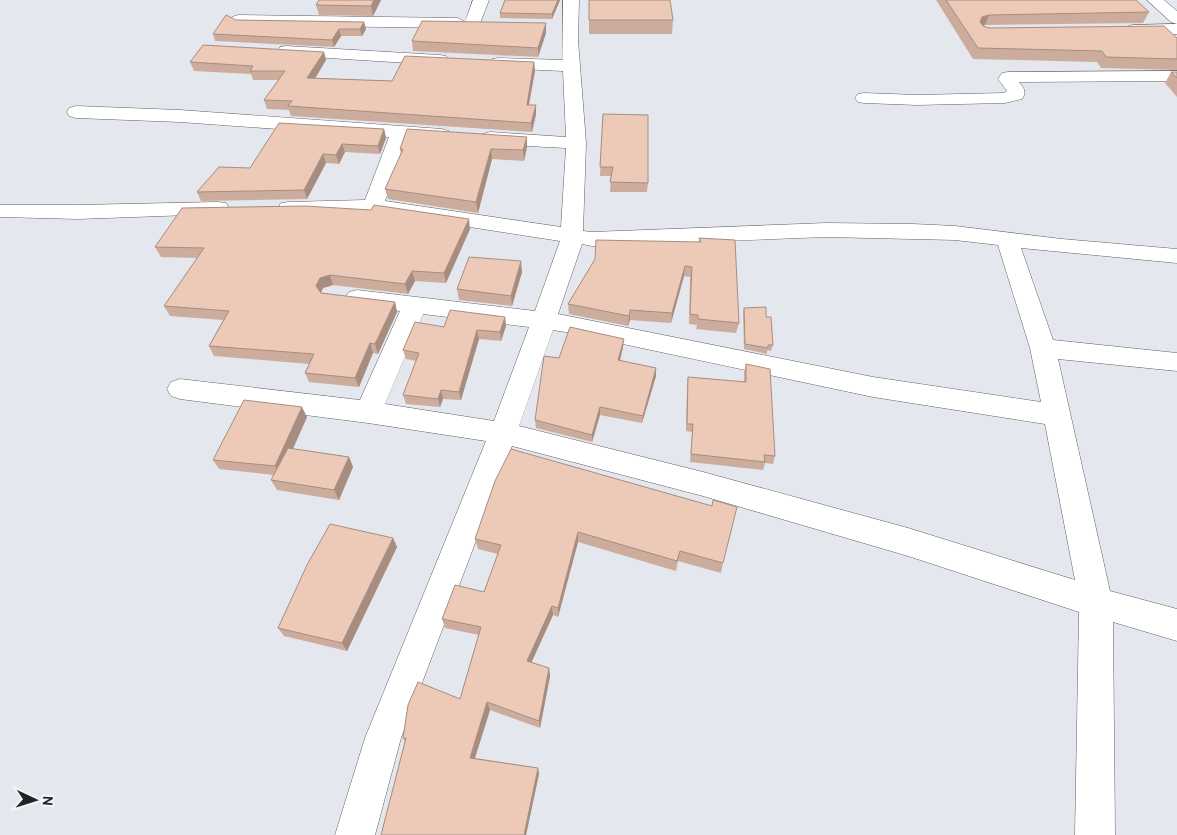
<svg xmlns="http://www.w3.org/2000/svg" width="1177" height="835" font-family="Overpass,sans-serif">
<style>
.lines{fill:none;stroke-linecap:round;stroke-linejoin:round}
.minor-casing{stroke:#5e6065;stroke-width:1}
.minor{fill:#fff;fill-rule:evenodd}
.wall{fill:#ccad9d}
.shaded-wall{fill:#a68d80}
.building{fill:#edc9b7;stroke:#a68d80}
</style>
<rect width="100%" height="100%" fill="#e4e7ed"/>
<g class="lines">
<g class="minor-casing">
<g id="minor">
<path d="M473,0H489L479,26L473,28L466,24L458,28L238,25L232,23L230,20L232,17L238,15L458,18L465,22Z"/>
<path d="M563,0H579L578,40L586,143L583,231L592,232L826,223L913,224L955,226L1062,239L1177,249V263L1021,248L1053,340L1177,353V371L1058,359L1110,591L1177,609V641L1113,622L1115,835H1075L1079,612L908,556L703,496L512,446L401,738L375,835H335L365,738L486,441L368,423L180,399L171,396L167,389L171,382L180,379L360,400L400,311L349,304L345,298L349,292L357,290L535,311L560,241L373,212L289,214L281,213L278,208L281,203L289,202L365,200L389,137L180,122L76,118L69,116L67,112L69,108L76,106L180,110L442,129L449,131L452,135L449,139L442,141L407,138L385,201L561,227L566,148L490,144L483,142L480,138L483,134L490,132L566,137L563,71L498,68L492,67L489,63L492,59L498,58L563,60ZM826,237L955,240L998,245L1030,348L1041,402L873,377L558,314L582,244L592,246ZM423,314L529,327L494,421L385,404ZM553,330L571,333L873,397L1045,424L1075,580L908,528L703,472L519,426Z"/>
<path d="M1147,0H1164L1177,11V24L1171,22Z"/>
<path d="M1177,24V34L1132,35L1126,33L1124,30L1126,27L1132,25Z"/>
<path d="M286,46L440,55L446,56L448,60L446,64L440,65L280,55L278,51L280,47Z"/>
<path d="M1177,71V81L1019,82C1024,88 1027,92 1022,99L1005,103L917,105L864,103L858,102L855,98L858,94L864,93L917,95L1004,93L1007,91L998,79L1002,73L1008,72Z"/>
<path d="M218,202L226,203L229,208L226,213L218,214L78,219L0,217V205H78Z"/>
</g>
</g>
<use href="#minor" class="minor"/>
</g>
<g class="wall">
<path d="M319,0H381L373,16L319,15L316,5Z"/>
<path d="M505,0H560L552,19L500,18V13Z"/>
<path d="M589,0L673,20L672,34H589Z"/>
<path d="M936,0H1136L1149,12L1143,23L985,25L982,26L989,28L1177,38V70L1101,68L1097,62L973,59Z"/>
<path d="M236,20L364,22L366,29L362,36H341L334,47L215,41L213,34Z"/>
<path d="M546,23V33L538,57L413,51L412,41Z"/>
<path d="M324,52L326,60L315,78L392,81L534,62L535,71L529,105H536V114L532,132L291,116L289,110L267,109L264,100L278,80H253L251,74L194,71L190,62Z"/>
<path d="M1171,72H1177V97L1165,83Z"/>
<path d="M603,114L648,183L647,192H610L611,176H600Z"/>
<path d="M384,129L386,138L380,154L345,152L339,164L326,163L307,199L201,201L197,192Z"/>
<path d="M527,137V147L524,161L492,159L478,213L388,199L385,189L401,155L400,149Z"/>
<path d="M470,229L446,283L415,281L408,294L333,285L323,288L321,293L395,302L397,312L378,354L373,353L359,387L309,382L305,373L309,364L214,356L209,346L223,320L170,316L164,306L197,258L161,257L155,247Z"/>
<path d="M699,238L739,323L736,333L696,329L697,325L689,324L690,277L684,276L671,323L630,320L628,326L569,314L568,304L699,242Z"/>
<path d="M522,272L512,306L459,300L457,289Z"/>
<path d="M744,308L766,317L773,345L771,351L767,350V354L744,349L743,313Z"/>
<path d="M505,317L506,326L501,341L479,339L461,400L443,399L440,407L406,404L403,395L416,361L406,359L403,350L444,327Z"/>
<path d="M623,347L620,361L656,376L642,423L600,415L592,442L536,428L535,420L559,358Z"/>
<path d="M746,364L775,456L773,464L765,463L763,470L690,462L692,432L686,431L687,385L688,377L744,382V372Z"/>
<path d="M307,417L293,449L349,457L353,467L339,500L277,490L271,480L274,475L219,469L213,460Z"/>
<path d="M495,481L723,563L721,573L678,561L676,571L578,542L558,617L553,615L531,663L549,668L550,676L540,728L490,710L475,758L538,768L539,774L526,835H381L405,742L403,738L460,699L479,635L445,628L442,619L484,592L498,554L478,549L475,539Z"/>
<path d="M393,538L397,547L347,651L284,636L278,628Z"/>
</g>
<g class="shaded-wall">
<path d="M374,0H381L373,16L371,6Z"/>
<path d="M558,0H560L552,19V14Z"/>
<path d="M989,15L985,25L977,28L982,17Z"/>
<path d="M364,22L366,29L362,36L360,29Z"/>
<path d="M546,23V33L538,57V48Z"/>
<path d="M339,29L341,36L334,47L332,40Z"/>
<path d="M324,52L326,60L310,87L307,78Z"/>
<path d="M534,62L535,71L527,114V105Z"/>
<path d="M536,105V114L532,132L531,123Z"/>
<path d="M384,129L386,138L380,154L378,146Z"/>
<path d="M527,137V147L524,161L523,150Z"/>
<path d="M342,144L345,152L339,164L336,155Z"/>
<path d="M491,149L492,159L478,213L476,202Z"/>
<path d="M323,154L326,163L307,199L304,190Z"/>
<path d="M469,219L470,229L446,283L444,273Z"/>
<path d="M521,261L522,272L512,306L511,296Z"/>
<path d="M685,266L684,276L671,323L672,313Z"/>
<path d="M412,271L415,281L408,294L405,284Z"/>
<path d="M330,275L333,285L323,288L319,296L316,286L320,278Z"/>
<path d="M395,302L397,312L378,354L375,344Z"/>
<path d="M630,310V320L628,326L629,316Z"/>
<path d="M505,317L506,326L501,341L500,332Z"/>
<path d="M477,330L479,339L461,400L459,392Z"/>
<path d="M624,339L623,347L618,368V360Z"/>
<path d="M370,343L373,353L359,387L355,378Z"/>
<path d="M656,368V376L642,423L643,416Z"/>
<path d="M441,390L443,399L440,407L438,399Z"/>
<path d="M302,407L307,417L281,475L275,466Z"/>
<path d="M600,407V415L592,442V435Z"/>
<path d="M349,457L353,467L339,500L334,490Z"/>
<path d="M578,532V542L558,617V608Z"/>
<path d="M393,538L397,547L347,651L342,643Z"/>
<path d="M552,606L553,615L528,670L527,661Z"/>
<path d="M549,668L550,676L540,728L539,721Z"/>
<path d="M487,702L490,710L473,764L470,758Z"/>
<path d="M538,768L539,774L526,835H524Z"/>
</g>
<g class="building">
<path d="M319,0H374L371,6L316,5Z"/>
<path d="M505,0H558L552,14L500,13Z"/>
<path d="M589,0H670L673,20H589Z"/>
<path d="M946,0H1136L1149,12L989,15L982,17L980,22L983,26L989,28L1164,26L1177,38V59L1106,57L1102,51L978,48Z"/>
<path d="M226,15L236,20L364,22L360,29H339L332,40L213,34Z"/>
<path d="M422,21L546,23L538,48L412,41Z"/>
<path d="M203,45L324,52L307,78L392,81L405,56L534,62L527,105H536L531,123L288,106L292,101L264,100L285,71H250L253,66L190,62Z"/>
<path d="M1171,72H1177V78Z"/>
<path d="M603,114L648,115V183L610,182L613,167H600Z"/>
<path d="M279,123L384,129L378,146L342,144L336,155L323,154L304,190L197,192L219,167L250,168Z"/>
<path d="M407,129L527,137L523,150L491,149L476,202L385,189L403,149H400Z"/>
<path d="M374,205L469,219L444,273L412,271L405,284L330,275L320,278L316,286L321,293L395,302L375,344L370,343L355,378L305,373L314,354L209,346L229,311L164,306L204,248L155,247L182,208L305,206L371,210Z"/>
<path d="M699,238L735,240L739,323L698,319V315L690,314L692,267L685,266L672,313L630,310L629,316L568,304L595,259L596,240L701,242Z"/>
<path d="M469,257L521,261L511,296L457,289Z"/>
<path d="M766,307V317H771L773,345H768V348L745,344L744,308Z"/>
<path d="M450,310L505,317L500,332L477,330L459,392L441,390L438,399L403,395L419,353L403,350L415,322L444,327Z"/>
<path d="M570,327L624,339L618,360L656,368L643,416L600,407L592,435L535,420L544,356L559,358Z"/>
<path d="M746,364L770,369L775,456L764,455L765,462L691,454L693,424H687L688,377L746,382Z"/>
<path d="M244,400L302,407L275,466L213,460Z"/>
<path d="M288,448L349,457L334,490L271,480Z"/>
<path d="M511,449L712,506L713,500L737,507L723,563L680,551L677,561L578,532L558,608L552,606L527,661L549,668L539,721L487,702L470,758L538,768L524,835H381L406,738H403L408,705L418,682L460,699L481,627L442,619L455,585L484,592L501,545L475,539L495,481Z"/>
<path d="M330,524L393,538L342,643L278,628L307,565Z"/>
</g>
<g transform="translate(35 800) rotate(94)" stroke="#f2f4fa" stroke-width="4" paint-order="stroke">
<path d="M0-4L9 19L0 12L-9 19Z" fill="#222325"/>
<text y="-8" font-size="14" font-weight="bold" text-anchor="middle" fill="#222325">N</text>
</g>
</svg>
